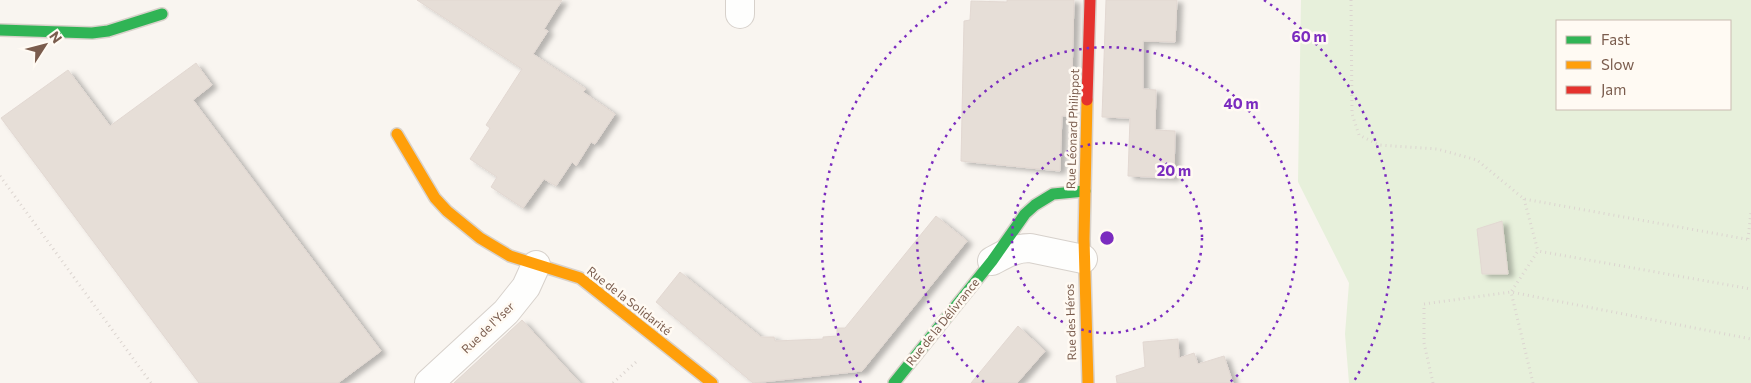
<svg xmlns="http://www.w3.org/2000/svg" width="1751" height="383" font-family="Commissioner,sans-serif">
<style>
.green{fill:#e7f0db;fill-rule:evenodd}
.building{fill:#e6ded7;stroke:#e2d8d2;filter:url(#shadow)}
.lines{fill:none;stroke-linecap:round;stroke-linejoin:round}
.street-casing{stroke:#d7d1cb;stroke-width:30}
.fast-casing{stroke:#d9d2cb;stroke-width:14}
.slow-casing{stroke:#d9d2cb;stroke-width:14}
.jam-casing{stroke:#d9d2cb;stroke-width:14}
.path{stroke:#dcd5d0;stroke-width:3;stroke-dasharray:1 4;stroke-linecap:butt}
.street{stroke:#fefefd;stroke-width:28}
.fast{stroke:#30b455;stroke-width:11}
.slow{stroke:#ff9f0a;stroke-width:11}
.jam{stroke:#e5322d;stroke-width:11}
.ring{fill:none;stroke:#7b2cbf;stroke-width:2.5;stroke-dasharray:2.5 5}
.labels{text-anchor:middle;stroke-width:5;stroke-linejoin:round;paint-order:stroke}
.street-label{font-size:12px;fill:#7a5c4d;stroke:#fffaf3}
.centre{fill:#7b2cbf;stroke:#fffaf3;stroke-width:2.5}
.ring-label{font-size:15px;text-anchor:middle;font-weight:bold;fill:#7b2cbf;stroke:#fffaf3;stroke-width:5;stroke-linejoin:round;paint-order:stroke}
</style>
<defs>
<filter id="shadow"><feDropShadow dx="5.5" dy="3" stdDeviation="2.5" flood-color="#0004"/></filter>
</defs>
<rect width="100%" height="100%" fill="#f9f5f0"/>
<path class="green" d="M1301,0H1751V383H1349L1345,334L1349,283L1298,182ZM1557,21H1730V109H1557Z"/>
<g class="building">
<path d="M417,0H562L544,29L548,31L533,54L586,89L583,92L615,114L595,144L591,142L576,166L572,162L556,186L544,179L523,208L491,187L497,177L470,159L490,128L486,125L522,69Z"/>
<path d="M1007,0H1074L1071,116H1062L1060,171L961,161L964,21L970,20L971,1L1007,2Z"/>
<path d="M1106,0H1177L1175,42L1143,41V89L1156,90L1155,130L1175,131L1174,178L1128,176L1130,118L1102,117Z"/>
<path d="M196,63L212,85L193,100L381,351L338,383H199L1,118L68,70L110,126Z"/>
<path d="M936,216L967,241L862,371L753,383L656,302L680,272L761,337H774L775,341L823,339V337L837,336V328H845Z"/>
<path d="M1502,221L1508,274H1482L1477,229Z"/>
<path d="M522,320L580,383H454Z"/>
<path d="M1018,326L1045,351L1017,383H971Z"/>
<path d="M1178,339L1179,358L1194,353L1198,364L1224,356L1233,383H1117L1116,376L1145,367L1143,342Z"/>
</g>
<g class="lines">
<g class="street-casing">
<g id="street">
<path d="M740,14V0"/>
<path d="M992,261C1005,254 1015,248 1030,248L1083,259"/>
<path d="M429,383L506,312L526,287L536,265"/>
</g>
</g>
<g class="fast-casing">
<g id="fast">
<path d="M0,30L92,33L108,31L162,14"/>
<path d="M894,383L992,261L1025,214L1035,205L1053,194L1085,191"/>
</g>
</g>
<g class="slow-casing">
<g id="slow">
<path d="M1087,100L1084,239L1088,383"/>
<path d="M397,134L435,198L447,211L480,238L510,256L580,278L712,383"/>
</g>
</g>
<g class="jam-casing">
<path id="jam" d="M1087,100L1090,0"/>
</g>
<g class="path">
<path d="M1351,0L1352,114L1359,135L1379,145L1437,149L1477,160L1524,199L1751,240"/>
<path d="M0,176L151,383"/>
<path d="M1524,199L1538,251"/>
<path d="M1748,239L1751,212"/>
<path d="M613,383L636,362"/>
<path d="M1433,383L1424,343V304L1511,292L1751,339"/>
<path d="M1533,383L1511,292L1538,251L1751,289"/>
</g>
<use href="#street" class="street"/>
<use href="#fast" class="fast"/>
<use href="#slow" class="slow"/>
<use href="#jam" class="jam"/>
</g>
<g class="ring">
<circle cx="1107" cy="238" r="95"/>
<path d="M984 382A190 190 0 1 1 1230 382"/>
<path d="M861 383A285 285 0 0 1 950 0M1264 0A285 285 0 0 1 1353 383"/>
</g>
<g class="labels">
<g class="street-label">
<text transform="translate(1073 129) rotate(-88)" y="4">Rue Léonard Philippot</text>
<text transform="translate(629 301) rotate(38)" y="4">Rue de la Solidarité</text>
<text transform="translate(943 322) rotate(-51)" y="4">Rue de la Délivrance</text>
<text transform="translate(1071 322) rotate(-92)" y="4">Rue des Héros</text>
<text transform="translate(488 328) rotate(-44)" y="4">Rue de l'Yser</text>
</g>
</g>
<circle cx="1107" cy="238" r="8" class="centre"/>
<g class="ring-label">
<text x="1309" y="42">60 m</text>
<text x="1241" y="109">40 m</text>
<text x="1174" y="176">20 m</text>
</g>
<rect x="1556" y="20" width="175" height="90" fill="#fffaf3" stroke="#cabbb1"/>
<rect x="1566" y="36" width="25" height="8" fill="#30b455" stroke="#cabbb1"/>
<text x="1601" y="45" font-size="15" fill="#7a5c4d">Fast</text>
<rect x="1566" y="61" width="25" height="8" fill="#ff9f0a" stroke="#cabbb1"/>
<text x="1601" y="70" font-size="15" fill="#7a5c4d">Slow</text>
<rect x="1566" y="86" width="25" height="8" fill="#e5322d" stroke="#cabbb1"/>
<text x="1601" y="95" font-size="15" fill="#7a5c4d">Jam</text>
<g transform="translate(45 45) rotate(54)" stroke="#fffaf3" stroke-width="4" paint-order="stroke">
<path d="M0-4L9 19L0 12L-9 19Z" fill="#7a5c4d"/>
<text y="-8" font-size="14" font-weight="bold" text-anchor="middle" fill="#7a5c4d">N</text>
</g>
</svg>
